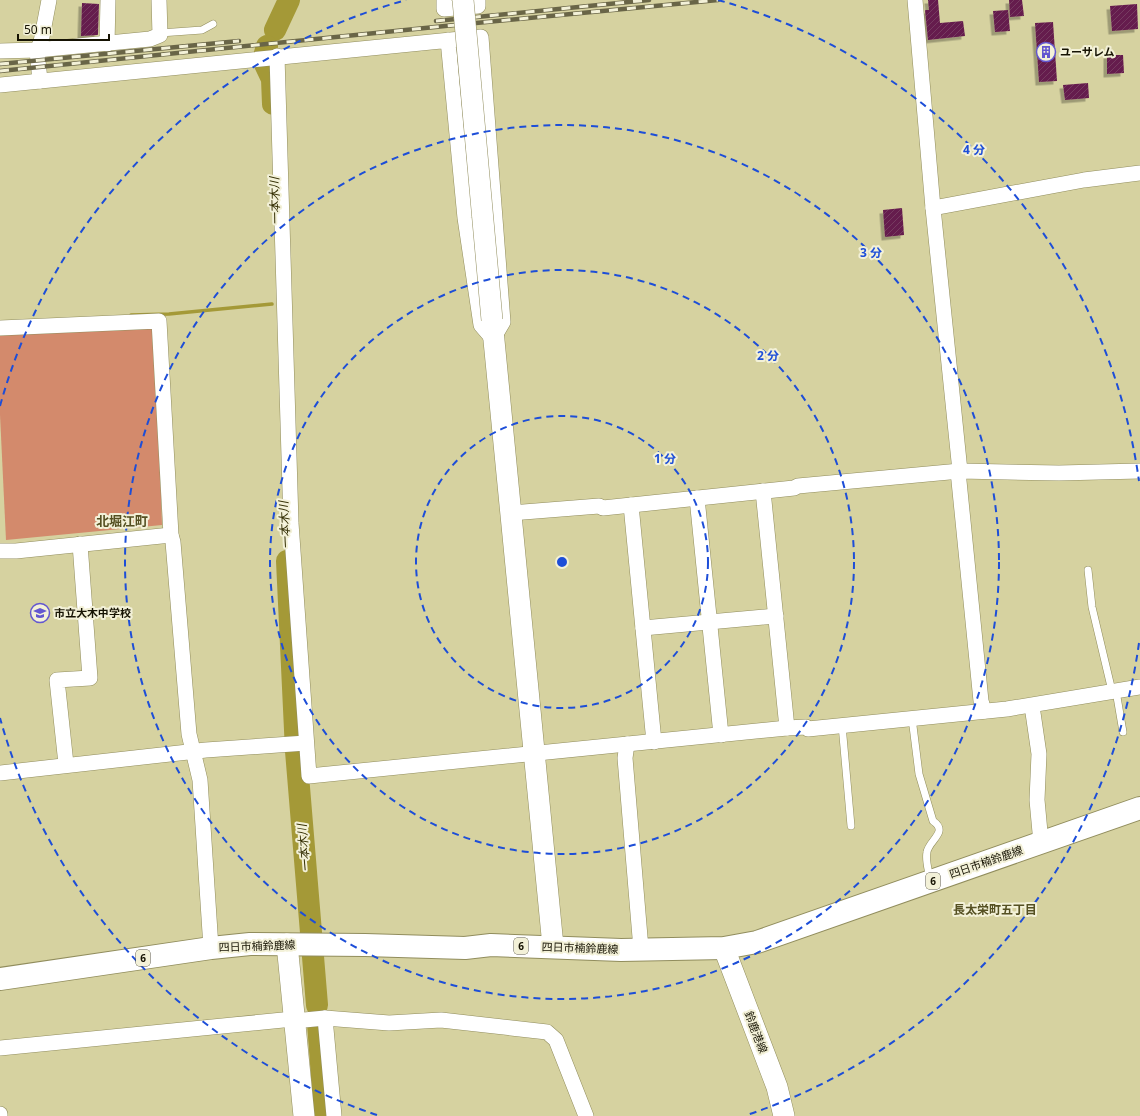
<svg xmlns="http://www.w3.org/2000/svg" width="1140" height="1116" font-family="'Noto Sans','Noto Sans JP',sans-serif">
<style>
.pitch{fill:#d38a6c}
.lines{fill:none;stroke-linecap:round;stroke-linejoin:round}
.stream{stroke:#a49937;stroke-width:3.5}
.river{stroke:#a49937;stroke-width:22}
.building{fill:url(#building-hatch);filter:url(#shadow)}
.lane-casing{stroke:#918d5d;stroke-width:8}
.street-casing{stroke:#918d5d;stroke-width:16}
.secondary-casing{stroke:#918d5d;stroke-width:22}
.primary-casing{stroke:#918d5d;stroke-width:24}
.lane{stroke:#fff;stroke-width:7}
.street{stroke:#fff;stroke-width:15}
.secondary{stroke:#fff;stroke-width:21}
.primary{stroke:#fff;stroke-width:22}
.rail-casing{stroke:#696547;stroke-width:4.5}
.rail{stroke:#f3f1d8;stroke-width:3;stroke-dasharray:9;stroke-linecap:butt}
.secondary-bridge-casing{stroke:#918d5d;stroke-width:22;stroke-linecap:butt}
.secondary-bridge{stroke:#fff;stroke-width:21}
.ring{fill:none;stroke:#1d4ed8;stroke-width:2;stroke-dasharray:7 5}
.labels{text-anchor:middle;stroke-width:4;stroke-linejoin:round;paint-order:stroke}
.shield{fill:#f3f1d8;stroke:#585542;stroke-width:1}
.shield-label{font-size:10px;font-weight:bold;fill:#151202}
.poi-label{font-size:11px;font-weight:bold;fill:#151202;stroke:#f3f1d8;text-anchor:start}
.street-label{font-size:11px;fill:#151202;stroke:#f3f1d8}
.water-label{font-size:12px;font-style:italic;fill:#342f04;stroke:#f3f1d8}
.neighbourhood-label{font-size:12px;font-weight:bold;fill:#555022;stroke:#f3f1d8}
.quarter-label{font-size:13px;font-weight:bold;fill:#555022;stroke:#f3f1d8}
.centre{fill:#1d4ed8;stroke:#f3f1d8;stroke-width:2}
.ring-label{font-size:12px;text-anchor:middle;font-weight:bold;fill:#1d4ed8;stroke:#f3f1d8;stroke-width:4;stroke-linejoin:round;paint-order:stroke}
</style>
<defs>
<pattern id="building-hatch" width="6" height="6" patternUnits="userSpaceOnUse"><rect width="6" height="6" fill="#651c4d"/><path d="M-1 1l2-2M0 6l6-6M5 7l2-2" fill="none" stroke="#763b61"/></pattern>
<filter id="shadow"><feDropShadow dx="-3.5" dy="3.5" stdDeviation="0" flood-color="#0004"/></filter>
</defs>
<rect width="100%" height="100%" fill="#d6d2a0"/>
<path class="pitch" d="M155,324L162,525L6,540L0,415V331Z"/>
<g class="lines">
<path class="stream" d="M131,315L169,314L272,304"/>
<g class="river">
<path d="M275,30L289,0"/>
<path d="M267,46L263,60L272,79L273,104"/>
<path d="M287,561L296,751L317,1005"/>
<path d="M318,1024L325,1116"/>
</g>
</g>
<g class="building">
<path d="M928,0H938L940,23L963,21L965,36L928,40L925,10H929Z"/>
<path d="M1009,0H1022L1024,16L1010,17Z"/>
<path d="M82,3L99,4L98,35L81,36Z"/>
<path d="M1137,4L1138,29L1112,31L1110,6Z"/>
<path d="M1008,10L1010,31L995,32L993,11Z"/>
<path d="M1053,22L1057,81L1039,82L1035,23Z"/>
<path d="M1107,55H1123L1124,73L1107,74Z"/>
<path d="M1088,83L1089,98L1065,100L1063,85Z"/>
<path d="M902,208L904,235L885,237L883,210Z"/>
</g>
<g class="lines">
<g class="lane-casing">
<g id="lane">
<path d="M160,33L202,30L213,24"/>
<path d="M1088,570L1092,607L1112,691"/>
<path d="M1116,691L1123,732"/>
<path d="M912,718L919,774L933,821C949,832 929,840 927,852C925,861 929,871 930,880"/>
<path d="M842,725L851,826"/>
</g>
</g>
<g class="street-casing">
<g id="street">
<path d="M444,0V9L478,6V0"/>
<path d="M915,0L933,208L960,471"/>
<path d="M107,44L108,0"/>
<path d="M0,51L37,50L150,39L160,35L159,0"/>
<path d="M277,56L291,523L309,776L787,728L806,727L808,729L1007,709L1140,687"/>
<path d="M40,81L37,50L41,42L49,0"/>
<path d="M0,85L481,37L503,322L493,339L481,325L465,218L448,40"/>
<path d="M933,208L1084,180L1140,173"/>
<path d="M0,328L159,321L171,535L173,542L189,734L200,780L211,948"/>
<path d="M958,471L981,701L984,711"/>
<path d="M763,491L787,728"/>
<path d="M697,498L721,735"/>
<path d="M631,505L654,742"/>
<path d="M511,513L599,506L603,508L794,488L798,486L960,471L1059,473L1140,471"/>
<path d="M0,551H16L171,535"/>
<path d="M643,628L776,616"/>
<path d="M1032,706L1039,754L1037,800L1041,843"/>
<path d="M627,744L625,758L641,949"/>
<path d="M66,764L57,680L90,678L80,544"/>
<path d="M0,773L206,750L306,743"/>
<path d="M325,1018L334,1116"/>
<path d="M294,1021L325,1018L389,1023L441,1020L547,1032L556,1040L586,1116"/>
<path d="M0,1048L293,1019"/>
<path d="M0,1114V1116"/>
</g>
</g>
<g class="secondary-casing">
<g id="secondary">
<path d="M492,320L553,946"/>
<path d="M287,944L304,1116"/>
<path d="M724,948L777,1087L784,1116"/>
</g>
</g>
<g class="primary-casing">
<path id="primary" d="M0,979L211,948L250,944L365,945L465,948L491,945L621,950L724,948L757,942L1140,808"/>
</g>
<use href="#lane" class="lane"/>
<use href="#street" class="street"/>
<use href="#secondary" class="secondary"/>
<use href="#primary" class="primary"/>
<g class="rail-casing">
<g id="rail">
<path d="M436,21L649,0"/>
<path d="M0,64L239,41"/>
<path d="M0,71L445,26L718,0"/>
</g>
</g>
<use href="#rail" class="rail"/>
<g class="secondary-bridge-casing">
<path id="secondary-bridge" d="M463,0L492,320"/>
</g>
<use href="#secondary-bridge" class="secondary-bridge"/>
</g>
<g class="ring">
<circle cx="562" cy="562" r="146"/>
<circle cx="562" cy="562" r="292"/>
<circle cx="562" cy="562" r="437"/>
<path d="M1139 643A583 583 0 0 1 747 1115M377 1115A583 583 0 0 1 0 718M0 406A583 583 0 0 1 406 0M718 0A583 583 0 0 1 1139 481"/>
</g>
<defs>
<g id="building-ring" transform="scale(1)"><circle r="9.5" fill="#f3f1d8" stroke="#6357d0" stroke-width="1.5"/><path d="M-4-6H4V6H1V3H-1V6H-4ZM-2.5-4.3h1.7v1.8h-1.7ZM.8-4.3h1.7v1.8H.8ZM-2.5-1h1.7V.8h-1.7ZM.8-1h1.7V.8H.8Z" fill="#6357d0"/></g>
<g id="school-ring" transform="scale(1)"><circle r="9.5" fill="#f3f1d8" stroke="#6357d0" stroke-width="1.5"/><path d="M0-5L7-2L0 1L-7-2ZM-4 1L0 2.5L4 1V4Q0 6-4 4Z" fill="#6357d0"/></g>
</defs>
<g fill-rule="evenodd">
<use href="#building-ring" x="1046" y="52"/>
<use href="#school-ring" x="40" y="613"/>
</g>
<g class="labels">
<g class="shield">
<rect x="926" y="873" width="14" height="16" rx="3"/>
<rect x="514" y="938" width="14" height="16" rx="3"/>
<rect x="136" y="950" width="14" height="16" rx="3"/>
</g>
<g class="shield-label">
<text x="933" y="885">6</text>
<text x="521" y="950">6</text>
<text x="143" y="962">6</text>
</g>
<g class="poi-label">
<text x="1060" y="56">ユーサレム</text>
<text x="54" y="617">市立大木中学校</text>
</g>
<g class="street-label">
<text transform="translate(986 862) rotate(-19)" y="4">四日市楠鈴鹿線</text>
<text transform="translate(257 946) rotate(-2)" y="4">四日市楠鈴鹿線</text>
<text transform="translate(580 948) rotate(2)" y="4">四日市楠鈴鹿線</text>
<text transform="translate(756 1032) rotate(69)" y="4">鈴鹿港線</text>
</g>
<g class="water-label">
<text transform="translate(275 201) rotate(-91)" y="4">一本木川</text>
<text transform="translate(285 525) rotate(-93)" y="4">一本木川</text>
<text transform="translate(304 848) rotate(-95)" y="4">一本木川</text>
</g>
<g class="neighbourhood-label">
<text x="995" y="914">長太栄町五丁目</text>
</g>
<g class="quarter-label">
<text x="122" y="526">北堀江町</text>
</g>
</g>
<circle cx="562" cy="562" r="6" class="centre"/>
<g class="ring-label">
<text x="974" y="154">4 分</text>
<text x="871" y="257">3 分</text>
<text x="768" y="360">2 分</text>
<text x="665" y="463">1 分</text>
</g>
<path d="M18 34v6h91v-6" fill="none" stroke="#151202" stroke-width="2"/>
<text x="24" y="34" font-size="12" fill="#151202" stroke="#f3f1d8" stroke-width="3" paint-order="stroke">50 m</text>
</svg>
